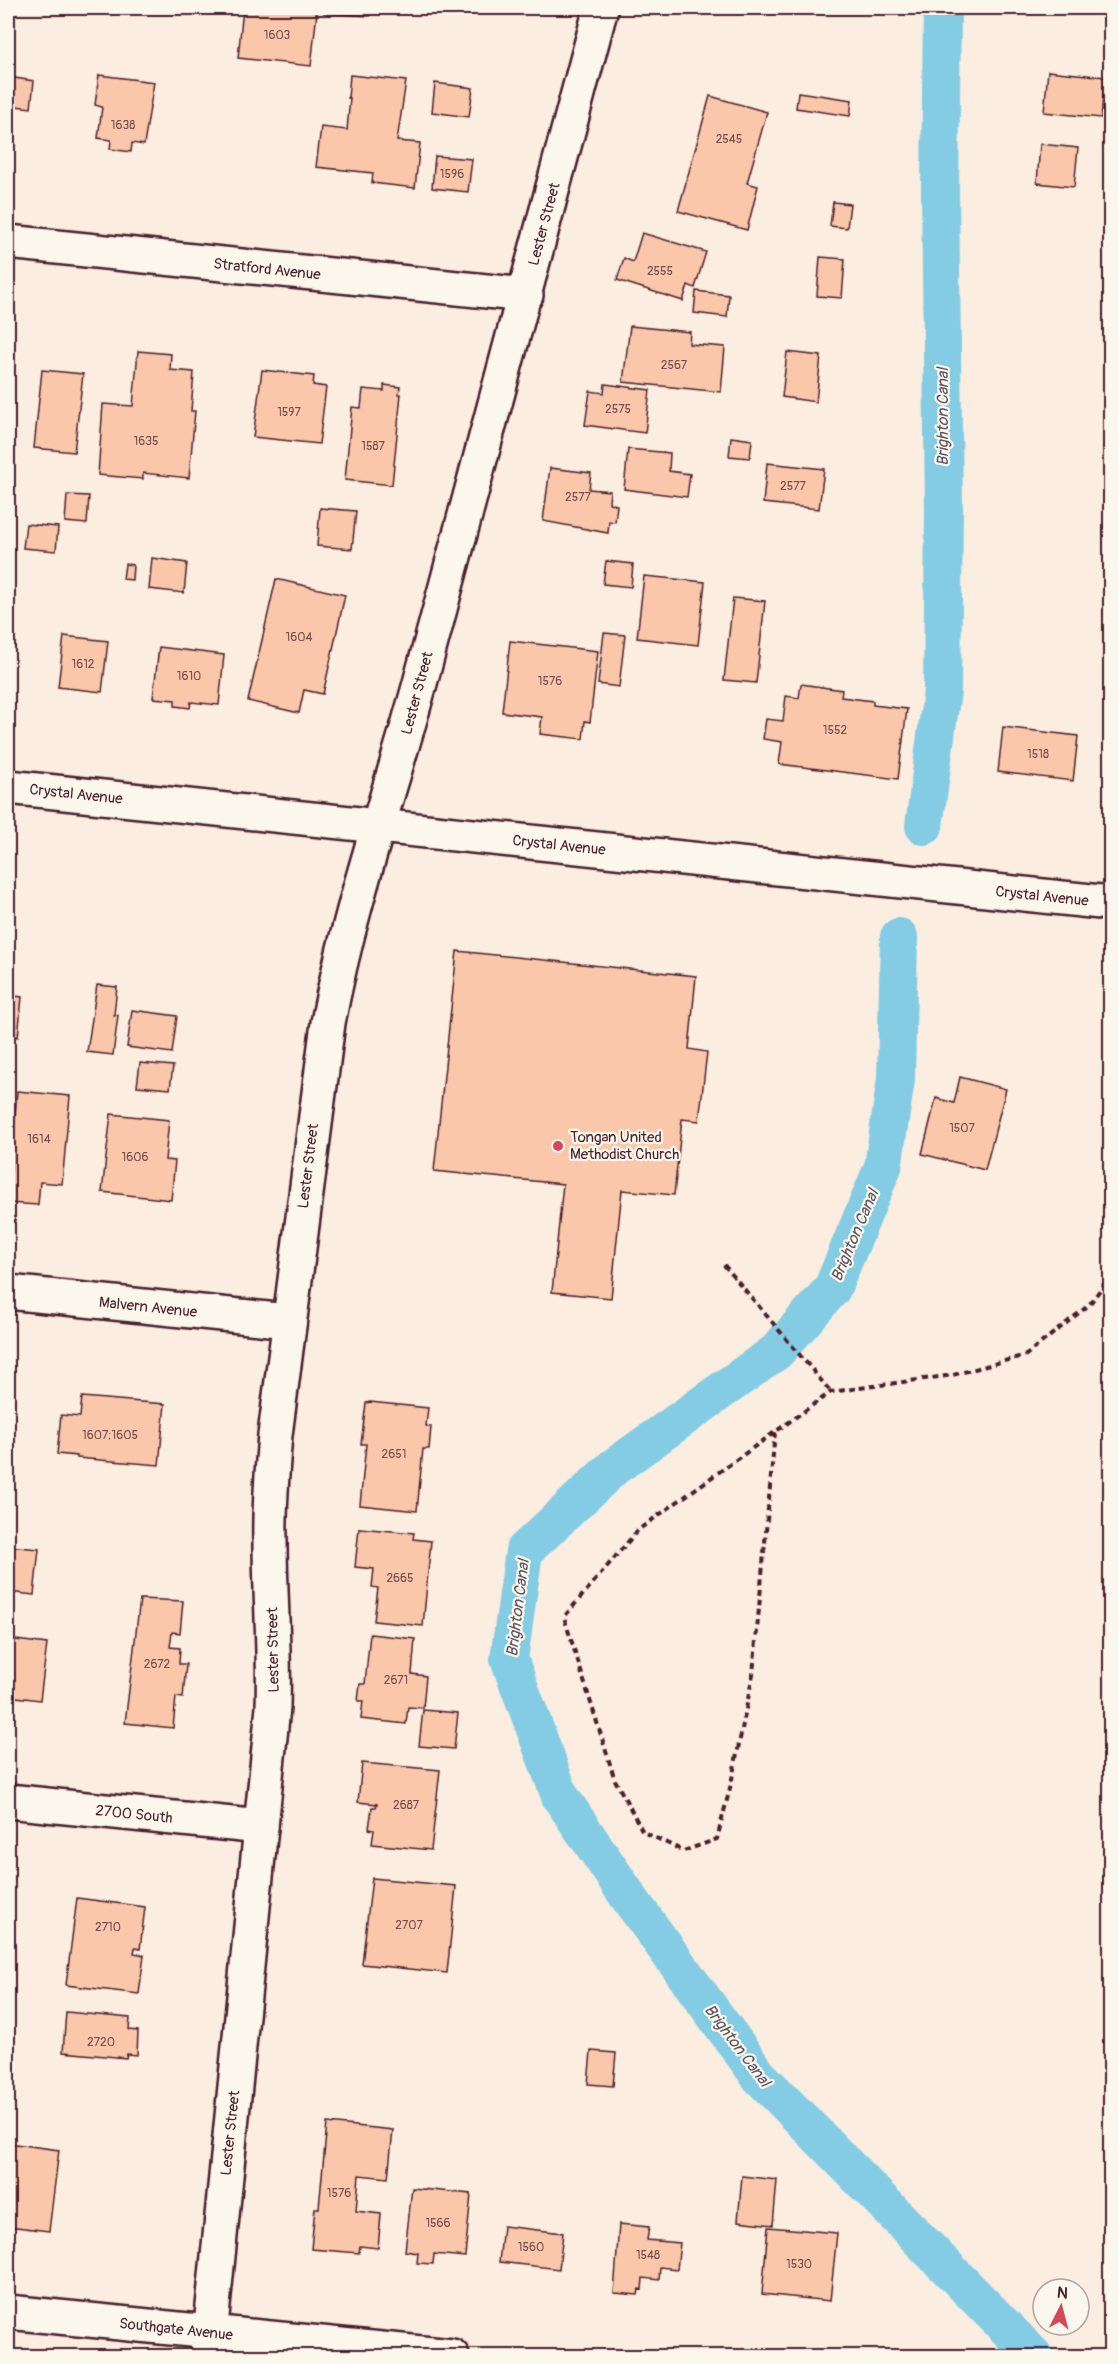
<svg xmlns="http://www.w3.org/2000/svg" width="1118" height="2364" font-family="Pangolin,sans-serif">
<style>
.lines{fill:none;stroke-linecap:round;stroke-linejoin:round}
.canal{stroke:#83cce4;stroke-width:38}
.building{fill:#fac7ab;stroke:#4a1f2b;stroke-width:1.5}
.minor-casing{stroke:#4a1f2b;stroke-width:38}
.path{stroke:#4a1f2b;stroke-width:4;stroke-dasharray:6 4.5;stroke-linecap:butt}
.minor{stroke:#fbf7ec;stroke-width:33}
.poi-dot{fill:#d1495b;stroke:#fbf7ec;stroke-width:2}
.labels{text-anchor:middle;stroke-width:4.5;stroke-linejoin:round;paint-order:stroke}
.number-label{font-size:12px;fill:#76494b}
.street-label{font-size:15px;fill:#4a1f2b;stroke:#fbf7ec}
.poi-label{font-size:15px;fill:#4a1f2b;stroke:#fbf7ec;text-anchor:start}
.water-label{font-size:16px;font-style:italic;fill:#5b5362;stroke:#fbf7ec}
</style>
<rect width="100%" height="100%" fill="#fbeddf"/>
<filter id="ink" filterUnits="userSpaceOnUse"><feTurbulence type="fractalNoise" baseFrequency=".0167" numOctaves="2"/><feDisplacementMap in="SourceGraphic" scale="12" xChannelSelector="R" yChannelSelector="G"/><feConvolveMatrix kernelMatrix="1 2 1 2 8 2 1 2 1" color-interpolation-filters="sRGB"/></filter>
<g filter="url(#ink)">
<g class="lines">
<g class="canal">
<path d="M924,826L942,691L944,509L940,191L942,8"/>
<path d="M899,937L896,1079L883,1167L832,1289L776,1352L614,1467L524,1551L509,1659L560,1796L632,1902L760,2077L1034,2356"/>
</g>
</g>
<g class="building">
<path d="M243,8H315L314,12H317L311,66L238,58Z"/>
<path d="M325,8H371L370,16L324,13Z"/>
<path d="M1048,71L1105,77L1101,118L1044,112Z"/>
<path d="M99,75L154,82L144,145L132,143L131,152L110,149L111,140L98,138L102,107L95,105Z"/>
<path d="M350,75L406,81L397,141L420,143L415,188L372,183L373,173L316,167L321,127L347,130L350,98H348Z"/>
<path d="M8,77L34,81L31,108L8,105Z"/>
<path d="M435,83L473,88L469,117L432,112Z"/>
<path d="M798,92L852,100L850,116L796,108Z"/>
<path d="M710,96L767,112L747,183L758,186L747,230L678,211Z"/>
<path d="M1040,144L1078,148L1074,187L1037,183Z"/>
<path d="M435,156L472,159L468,192L432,188Z"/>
<path d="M833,202L850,204L847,228L830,226Z"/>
<path d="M642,233L706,252L695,288L688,285L683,301L617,280L624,258L633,262Z"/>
<path d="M820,257L845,259L842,298L817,296Z"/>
<path d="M696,291L729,295L727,317L694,313Z"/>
<path d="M630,326L690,332L689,344L725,347L721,392L623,382Z"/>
<path d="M138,351L171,354L170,370L194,372L191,411H195L189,478L143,473V479L98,475L103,404L133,406Z"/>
<path d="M787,352L821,356L816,402L782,397Z"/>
<path d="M42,370L83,374L74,452L34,448Z"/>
<path d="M262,370L314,376L313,385L326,387L319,444L253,437Z"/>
<path d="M605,384L650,390L645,433L585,425L590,391L604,393Z"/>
<path d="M384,385L400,387L399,394H401L392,485L345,480L352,407L361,408L363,389L384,391Z"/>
<path d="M731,437L752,440L750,458L729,456Z"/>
<path d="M628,449L670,453L669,471L690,474L687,497L624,489Z"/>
<path d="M767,463L824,469L819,509L763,503Z"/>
<path d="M550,468L591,473L589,489L610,491L609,503L617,505L615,522L609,521L608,533L543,521Z"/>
<path d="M67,495L89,496L87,524L65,522Z"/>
<path d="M320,508L356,511L352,549L317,546Z"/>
<path d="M26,524L58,527L56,551L23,548Z"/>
<path d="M152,558L187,563L184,593L149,589Z"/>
<path d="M606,561L633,564L631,587L603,584Z"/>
<path d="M125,564L133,565L132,580L123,579Z"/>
<path d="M644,576L705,582L698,645L637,638Z"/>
<path d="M276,579L345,595L323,694L304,690L299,713L248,701Z"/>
<path d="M733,598L765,601L756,683L724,680Z"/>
<path d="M604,633L625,635L619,687L598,684Z"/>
<path d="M64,636L108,641L102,692L58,687Z"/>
<path d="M510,641L598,651L590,722L585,721L583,739L540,734L542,717L502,712Z"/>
<path d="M159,647L224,655L219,705L191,702L190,708L175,706V700L153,698Z"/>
<path d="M801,684L842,690L841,697L873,701V705L907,709L898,779L779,764L782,742L763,739L766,719L783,721L786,696L799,698Z"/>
<path d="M1003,727L1078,736L1073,781L998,772Z"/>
<path d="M457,951L696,976L689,1049L707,1052L699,1121L682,1119L674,1195L622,1190L611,1298L552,1292L563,1184L434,1171Z"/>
<path d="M97,985L117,987L114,1015H118L113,1055L87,1052Z"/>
<path d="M8,995L22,997L18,1037L8,1035Z"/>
<path d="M132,1010L177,1016L172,1053L127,1047Z"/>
<path d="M140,1063L173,1066L170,1089L137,1086Z"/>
<path d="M960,1077L1006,1089L985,1170L922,1154L936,1098L954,1103Z"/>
<path d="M17,1091L70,1096L62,1184L40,1182L38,1205L8,1203Z"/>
<path d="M111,1114L169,1120L165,1160L175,1161L171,1200L102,1192Z"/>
<path d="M82,1397L165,1404L159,1465L77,1458V1456L57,1454L61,1415L80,1417Z"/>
<path d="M370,1402L428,1408L426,1426L431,1427L429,1449H423L417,1511L360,1505L366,1444H361L366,1403Z"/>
<path d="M359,1528L414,1533L413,1539L431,1541L423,1626L374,1621L378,1588L372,1587L374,1569L355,1567Z"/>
<path d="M8,1546L39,1549L34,1595L8,1592Z"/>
<path d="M140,1599L183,1601L180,1633L172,1632L170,1647L180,1648L179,1664H186L183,1698L176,1697L173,1728L125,1723Z"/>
<path d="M370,1634L415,1639L412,1674L426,1676L423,1708L408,1707L406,1724L361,1719L363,1701H358L360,1684H365Z"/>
<path d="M8,1639L47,1644L40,1700L8,1696Z"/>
<path d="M423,1710L458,1713L454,1749L419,1746Z"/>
<path d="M362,1763L440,1770L431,1850L372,1844L374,1830L369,1829L372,1807H376L377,1804L358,1802Z"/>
<path d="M372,1878L456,1886L447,1973L362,1964Z"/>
<path d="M77,1898L145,1907L140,1949L135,1948L134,1953L144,1955L139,1994L66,1985Z"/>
<path d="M66,2012L130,2018L129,2030L138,2031L137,2055L127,2054L126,2058L63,2052Z"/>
<path d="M591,2051L616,2053L613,2086L588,2084Z"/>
<path d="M327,2123L393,2130L388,2178L359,2175L356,2211L381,2214L378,2248L360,2246L359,2253L311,2249L315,2208H319Z"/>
<path d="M8,2143L59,2150L49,2231L8,2226Z"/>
<path d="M742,2176L777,2180L773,2225L738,2221Z"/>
<path d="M412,2188L471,2194L465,2257L434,2254L433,2264L417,2263L418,2253L405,2251Z"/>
<path d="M619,2224L649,2227L647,2240L680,2243L677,2269L660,2267L659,2280L643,2278L642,2290L639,2289L638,2295L614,2293Z"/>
<path d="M503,2226L563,2233L559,2269L499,2262Z"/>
<path d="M768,2227L837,2233L830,2301L762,2294Z"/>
</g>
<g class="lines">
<g class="minor-casing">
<g id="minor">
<path d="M8,242L526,295"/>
<path d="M8,787L1110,903"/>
<path d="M8,1292L288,1321"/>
<path d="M8,1801L261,1827"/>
<path d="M8,2312L452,2356"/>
<path d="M208,2356L273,1707C275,1651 270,1597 270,1541C269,1506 272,1471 275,1435L328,1023C349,909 388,799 419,687C480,460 542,234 601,8"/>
</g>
</g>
<g class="path">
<path d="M724,1265L831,1392"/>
<path d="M775,1432L753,1674L731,1784L717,1839L684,1851L643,1832L615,1780L564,1617L638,1530L831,1392L953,1375L1026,1355L1089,1305L1110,1276"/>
</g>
<use href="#minor" class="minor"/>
</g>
</g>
<circle class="poi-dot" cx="558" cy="1146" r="6"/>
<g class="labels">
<g class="number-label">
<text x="277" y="39">1603</text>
<text x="123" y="129">1638</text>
<text x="729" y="143">2545</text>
<text x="452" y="178">1596</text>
<text x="660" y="275">2555</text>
<text x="674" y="369">2567</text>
<text x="618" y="413">2575</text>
<text x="289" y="416">1597</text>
<text x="146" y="445">1635</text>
<text x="373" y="450">1587</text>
<text x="793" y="490">2577</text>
<text x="578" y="501">2577</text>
<text x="299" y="641">1604</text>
<text x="83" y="668">1612</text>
<text x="189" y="680">1610</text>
<text x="550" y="685">1576</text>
<text x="835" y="734">1552</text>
<text x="1038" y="758">1518</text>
<text x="962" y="1132">1507</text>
<text x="39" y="1143">1614</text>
<text x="135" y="1161">1606</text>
<text x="110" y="1439">1607;1605</text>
<text x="394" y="1458">2651</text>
<text x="400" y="1582">2665</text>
<text x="157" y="1668">2672</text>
<text x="396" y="1684">2671</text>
<text x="406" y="1809">2687</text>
<text x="409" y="1929">2707</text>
<text x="108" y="1931">2710</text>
<text x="101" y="2046">2720</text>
<text x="339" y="2197">1576</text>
<text x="438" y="2227">1566</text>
<text x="531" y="2251">1560</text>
<text x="648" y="2259">1548</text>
<text x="799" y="2268">1530</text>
</g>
<g class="street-label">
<text transform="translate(544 224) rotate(-75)" y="5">Lester Street</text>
<text transform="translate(267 269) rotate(6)" y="5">Stratford Avenue</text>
<text transform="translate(417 693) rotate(-75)" y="5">Lester Street</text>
<text transform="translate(76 794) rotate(6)" y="5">Crystal Avenue</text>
<text transform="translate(559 845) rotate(6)" y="5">Crystal Avenue</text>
<text transform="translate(1042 896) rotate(6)" y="5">Crystal Avenue</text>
<text transform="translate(308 1166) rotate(-83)" y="5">Lester Street</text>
<text transform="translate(148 1307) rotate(6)" y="5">Malvern Avenue</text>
<text transform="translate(273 1650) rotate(-91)" y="5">Lester Street</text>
<text transform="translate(134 1814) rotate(6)" y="5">2700 South</text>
<text transform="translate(230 2133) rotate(-84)" y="5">Lester Street</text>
<text transform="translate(176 2329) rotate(6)" y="5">Southgate Avenue</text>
</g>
<g class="poi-label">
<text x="570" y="1142">Tongan United<tspan x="570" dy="17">Methodist Church</tspan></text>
</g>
<g class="water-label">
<text transform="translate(942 417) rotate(-90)" y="6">Brighton Canal</text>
<text transform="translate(854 1235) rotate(-67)" y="6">Brighton Canal</text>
<text transform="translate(517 1608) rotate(-83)" y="6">Brighton Canal</text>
<text transform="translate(738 2045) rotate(53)" y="6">Brighton Canal</text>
</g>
</g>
<rect width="1118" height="2364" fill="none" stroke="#fbf7ec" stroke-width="30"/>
<rect x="15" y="15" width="1088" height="2334" fill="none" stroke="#4a1f2b" stroke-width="2" filter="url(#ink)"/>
<g transform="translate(1061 2307) rotate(6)"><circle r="28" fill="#fbf7ec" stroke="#b4a19f" stroke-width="1.5"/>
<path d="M0-4.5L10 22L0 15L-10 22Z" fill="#d1495b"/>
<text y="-9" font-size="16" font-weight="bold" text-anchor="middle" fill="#4a1f2b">N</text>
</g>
</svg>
